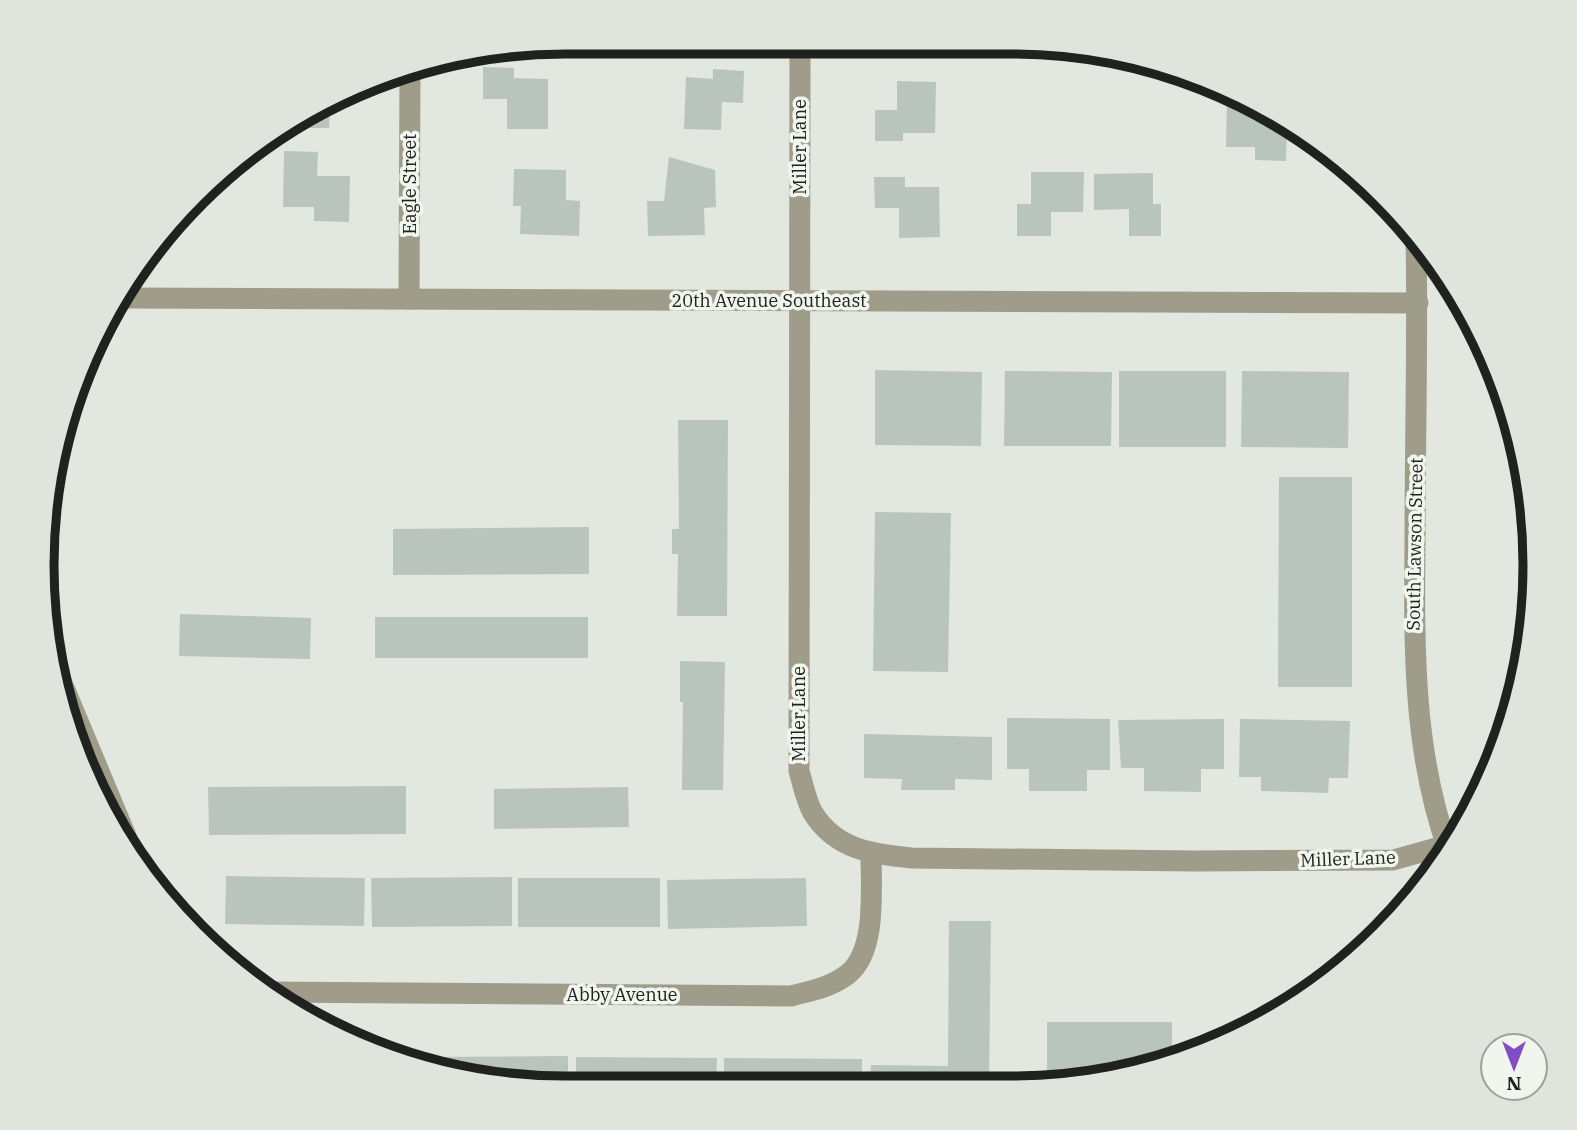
<svg xmlns="http://www.w3.org/2000/svg" width="1577" height="1130" font-family="'IBM Plex Serif',serif">
<style>
.building{fill:#bac4bf}
.lines{fill:none;stroke-linecap:round;stroke-linejoin:round}
.minor{stroke:#9f9c8a;stroke-width:21}
.labels{text-anchor:middle;stroke-width:7;stroke-linejoin:round;paint-order:stroke}
.street-label{font-size:18px;fill:#20221f;stroke:#f0f5ed}
.rim{fill:none;stroke:#20221f;stroke-width:9}
</style>
<rect width="100%" height="100%" fill="#e2e7df"/>
<g class="building">
<path d="M483,67L514,68V78L548,79V129H507V99H483Z"/>
<path d="M713,69L744,71L743,103L722,102L721,130L684,129L686,77L713,79Z"/>
<path d="M897,81L936,82L935,133H903V141H875V110H897Z"/>
<path d="M1227,95L1263,108V126H1287L1286,161L1255,160V147H1226Z"/>
<path d="M330,105L329,128H293V122Z"/>
<path d="M284,151L318,152L317,176H350L349,222L314,221V207H283Z"/>
<path d="M669,157L715,170L716,207L704,208L705,235L648,236L647,201H664Z"/>
<path d="M514,169L566,170V200L580,201L579,236L520,234L521,206H513Z"/>
<path d="M1031,172H1084L1083,212H1051V236H1017V204H1031Z"/>
<path d="M1153,173V204H1161V236H1129V209L1094,210V174Z"/>
<path d="M874,177H905V187H939L940,237L899,238V208H875Z"/>
<path d="M875,370L982,372L981,446L875,445Z"/>
<path d="M1005,371L1112,372L1111,446H1004Z"/>
<rect x="1119" y="371" width="107" height="76"/>
<path d="M1242,371L1349,372L1348,448L1241,447Z"/>
<path d="M678,420H728L727,616H677L678,554H672V529H679Z"/>
<path d="M1279,477H1352V687H1278Z"/>
<path d="M875,512L951,513L948,672L873,671Z"/>
<path d="M589,527V574L393,575V529Z"/>
<path d="M180,614L311,618L310,659L179,656Z"/>
<rect x="375" y="617" width="213" height="41"/>
<path d="M680,661L725,662L723,790H682L683,702H680Z"/>
<path d="M1007,718L1110,719V770H1087V791H1029V769H1007Z"/>
<path d="M1224,719V769H1201V792L1144,791V768H1121L1118,720Z"/>
<path d="M1240,719L1350,721L1348,778H1329L1328,793L1261,791V777H1239Z"/>
<path d="M864,734L992,737V780L955,779V790H901L902,779L864,778Z"/>
<path d="M406,786V834L209,835L208,787Z"/>
<path d="M628,787L629,827L494,829V789Z"/>
<path d="M226,876L365,878L364,926L225,924Z"/>
<path d="M512,877V926L372,927L371,878Z"/>
<rect x="518" y="878" width="142" height="49"/>
<path d="M806,878L807,926L668,929L667,880Z"/>
<path d="M949,921H991L989,1084L870,1085L871,1065L948,1066Z"/>
<path d="M1047,1022H1172V1059L1081,1083L1047,1084Z"/>
<path d="M1236,1023H1253L1236,1033Z"/>
<path d="M568,1056V1087H531L428,1069V1057Z"/>
<path d="M396,1057L421,1058V1067Z"/>
<path d="M576,1057L717,1058L716,1086L576,1087Z"/>
<path d="M724,1058L862,1059V1085L724,1086Z"/>
</g>
<g class="lines">
<g class="minor">
<path d="M800,46L799,771C803,784 806,801 813,813C836,850 873,854 911,858L1195,861L1393,860L1447,845"/>
<path d="M1416,235C1418,338 1415,441 1415,544C1414,647 1413,751 1448,849"/>
<path d="M120,298L1418,303"/>
<path d="M409,299L410,69"/>
<path d="M57,671L126,836"/>
<path d="M266,992L791,996C810,991 832,987 848,974C877,951 871,889 871,854"/>
</g>
</g>
<g class="labels">
<g class="street-label">
<text transform="translate(800 147) rotate(-90)" y="6">Miller Lane</text>
<text transform="translate(410 184) rotate(-90)" y="6">Eagle Street</text>
<text x="769" y="307">20th Avenue Southeast</text>
<text transform="translate(1415 544) rotate(-89)" y="6">South Lawson Street</text>
<text transform="translate(799 714) rotate(-90)" y="6">Miller Lane</text>
<text transform="translate(1348 859) rotate(-2)" y="6">Miller Lane</text>
<text x="622" y="1001">Abby Avenue</text>
</g>
</g>
<path d="M0 0H1577V1130H0ZM565 54H1012A511 511 0 0 1 1523 565V565A511 511 0 0 1 1012 1076H565A511 511 0 0 1 54 565V565A511 511 0 0 1 565 54Z" fill="#dfe4dd" fill-rule="evenodd"/>
<path class="rim" d="M565 54H1012A511 511 0 0 1 1523 565V565A511 511 0 0 1 1012 1076H565A511 511 0 0 1 54 565V565A511 511 0 0 1 565 54Z"/>
<g transform="translate(1514 1067) rotate(180)"><circle r="33" fill="#f0f5ed" stroke="#9da19b" stroke-width="2"/>
<path d="M0-5L12 26L0 18L-12 26Z" fill="#814ec6"/>
<text y="-10" font-size="19" font-weight="bold" text-anchor="middle" fill="#20221f">N</text>
</g>
</svg>
